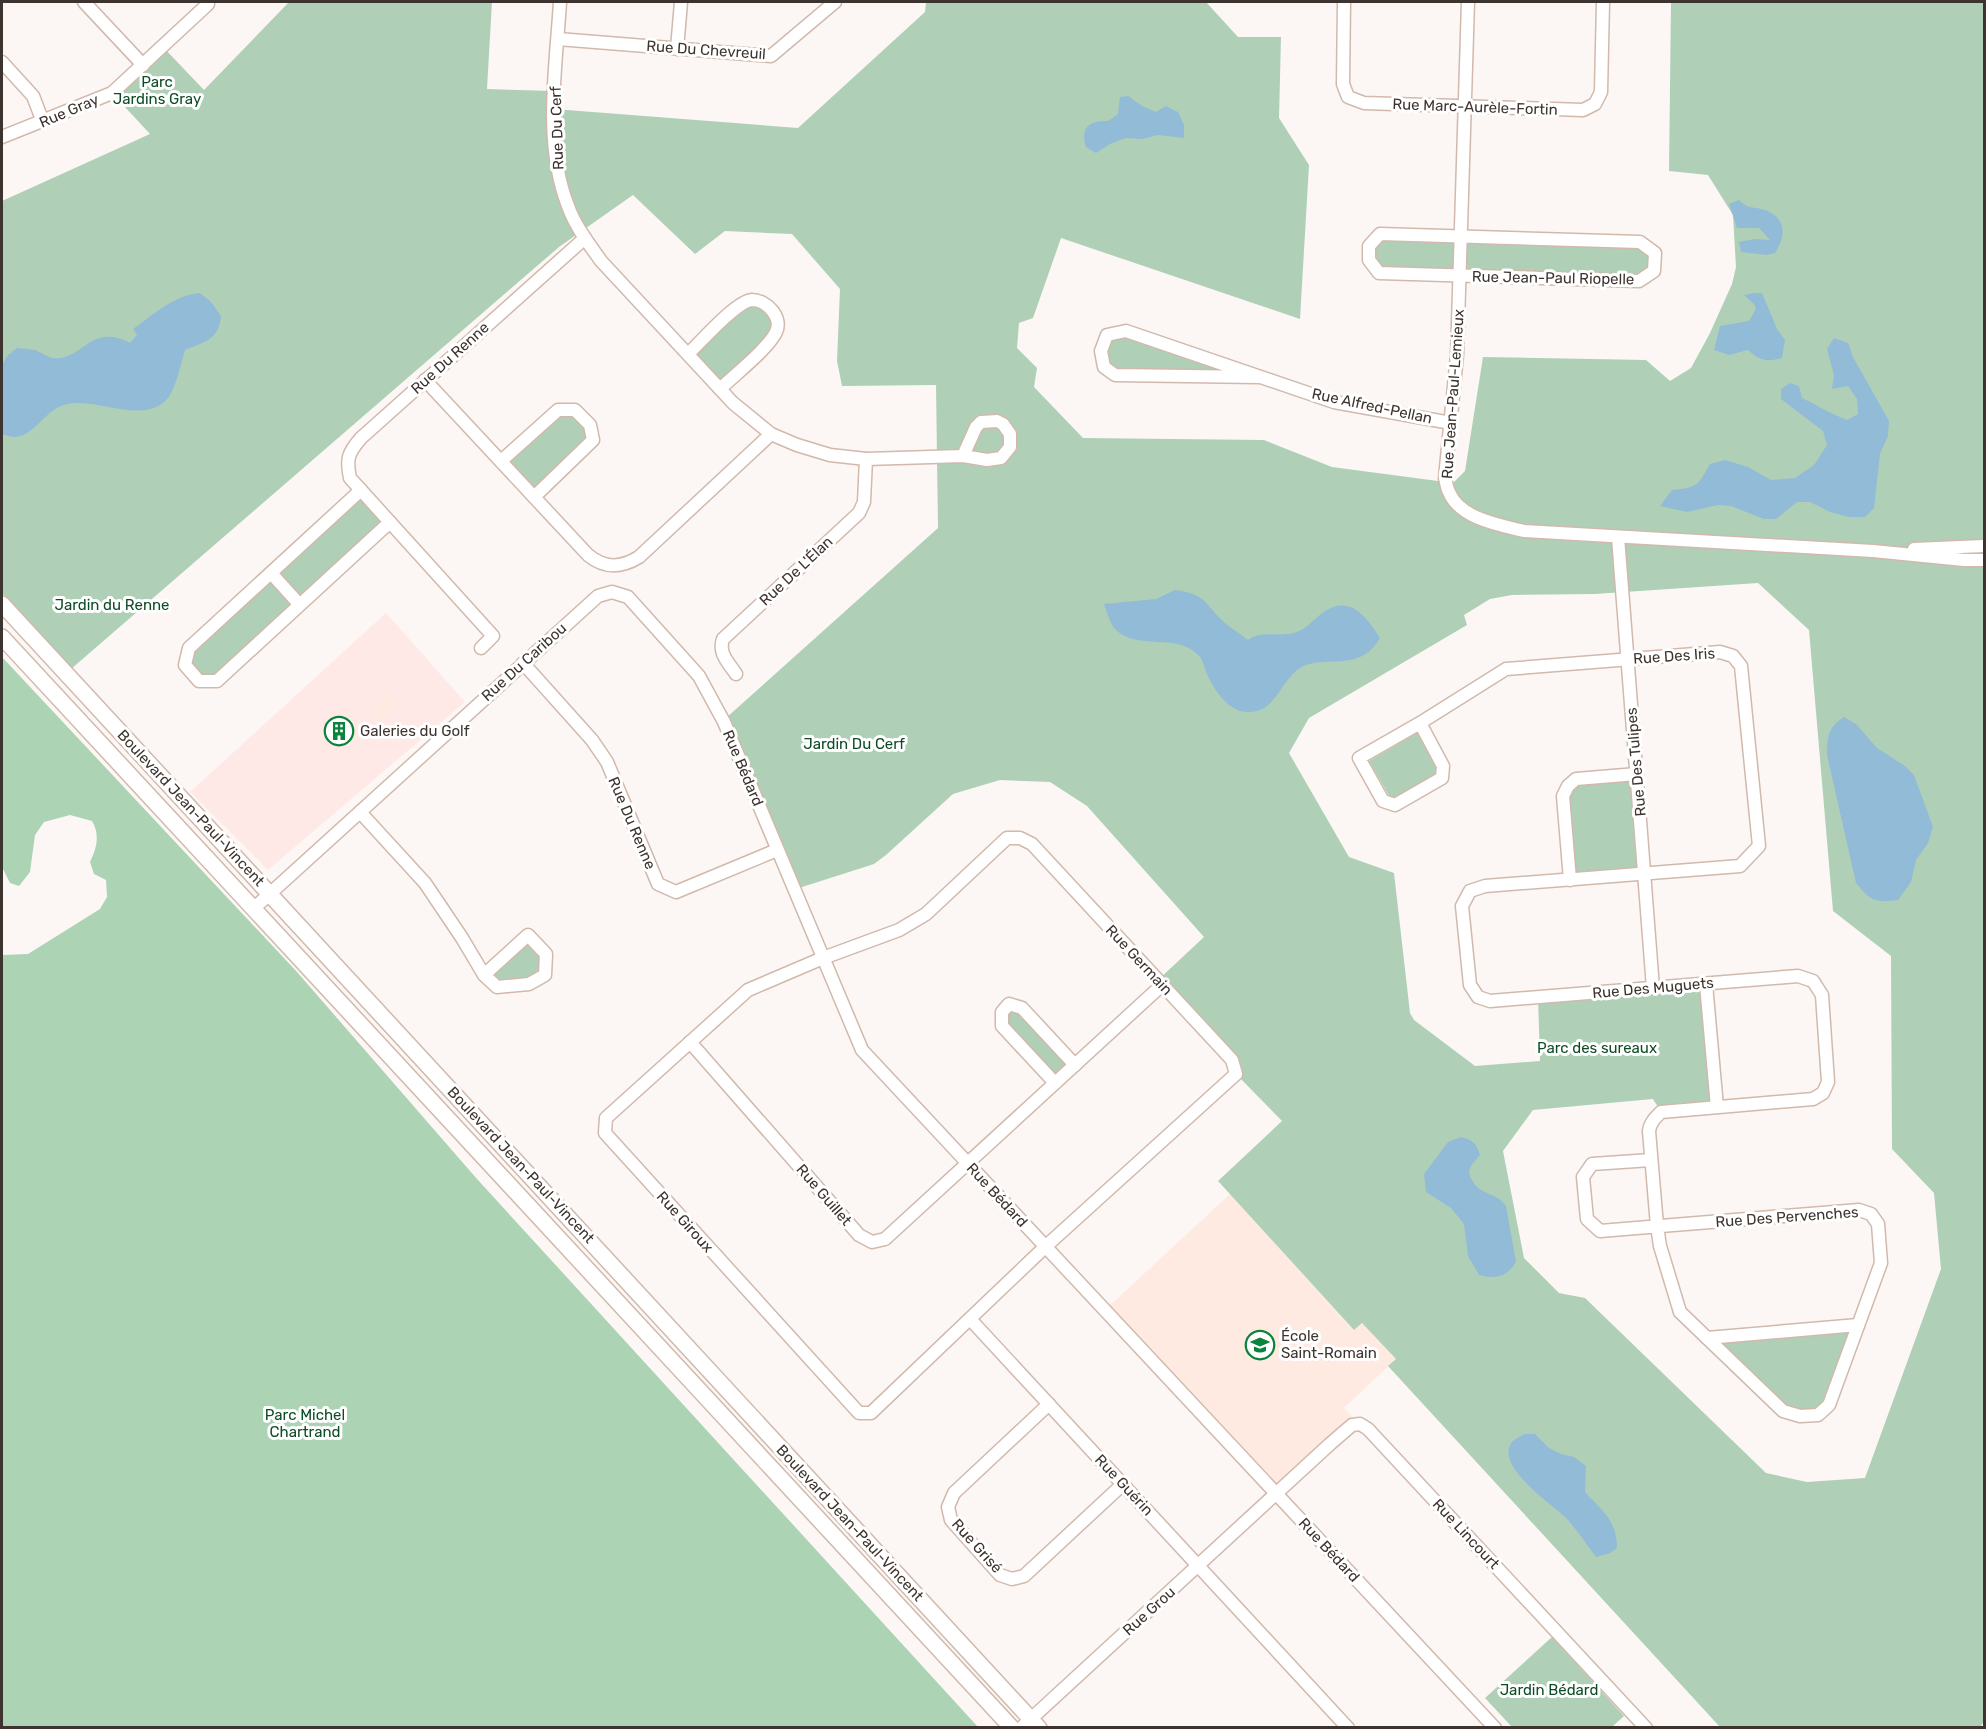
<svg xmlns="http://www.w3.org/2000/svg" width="1986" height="1729" font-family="Rubik,sans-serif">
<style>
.commercial{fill:#ffe9e7}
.built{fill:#feeae0}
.green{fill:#afd0b6;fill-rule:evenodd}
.forest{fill:#abd3b4}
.water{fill:#92bbd7}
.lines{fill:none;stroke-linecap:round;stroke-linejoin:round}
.minor-casing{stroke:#d1b9ac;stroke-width:15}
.tertiary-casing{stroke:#d1b9ac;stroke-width:18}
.minor{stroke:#fff;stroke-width:12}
.tertiary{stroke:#fff;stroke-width:15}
.labels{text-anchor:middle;stroke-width:6;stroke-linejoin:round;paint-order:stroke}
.street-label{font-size:15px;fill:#3e342f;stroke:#fff}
.park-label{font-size:15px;fill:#0d4c25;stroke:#fff}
.poi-label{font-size:15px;fill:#3e342f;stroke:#fff;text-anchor:start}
</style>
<rect width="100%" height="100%" fill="#fcf7f5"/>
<path class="commercial" d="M386,613L465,702L268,870L190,792Z"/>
<g class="built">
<path d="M385,694L396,705L376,722L367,711Z"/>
<path d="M1230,1194L1354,1330L1362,1323L1396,1359L1344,1408L1360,1425L1277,1494L1105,1310Z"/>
</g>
<g class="green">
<path d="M289,2H492L487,89L554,91V109L798,128L925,12L926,2H1206L1238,37H1281L1279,118L1309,165L1300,319L1061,238L1033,318L1019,323L1017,348L1037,368L1034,387L1083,438L1264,440L1332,467L1453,483L1465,471L1483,357L1646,360L1670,381L1691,368L1710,333L1732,284L1736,267L1733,215L1708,175L1669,171L1671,2H1984V1721L1980,1728L1720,1727L1388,1366L1396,1359L1362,1323L1354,1330L1218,1181L1282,1121L1236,1074L1158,980L1204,937L1087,806L1050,782L1000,780L953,794L886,855L874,864L799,888L726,718L938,528L936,385L842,386L837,361L840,289L792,234L725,231L695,254L633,195L559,247L71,669L2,593V201L150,134L112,93L163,47L204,90ZM1758,583L1809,630L1833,911L1891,956L1892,1149L1934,1193L1941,1269L1865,1478L1807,1482L1766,1473L1585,1298L1559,1293L1524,1258L1503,1151L1533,1110L1653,1099L1661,1112L1717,1107L1706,984L1538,997L1540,1061L1475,1066L1414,1020L1410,1013L1394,873L1349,857L1289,753L1309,718L1467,625L1464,615L1490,599L1512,595L1595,594Z"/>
<path d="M1380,234L1640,242L1655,253L1654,271L1639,281L1379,273L1369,246Z"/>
<path d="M765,303L777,330L720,389L688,354L739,305Z"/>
<path d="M1126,331L1259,377L1115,375L1104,367L1107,335Z"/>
<path d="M558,410H575L593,440L534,497L501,461Z"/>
<path d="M361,490L390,522L217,681H199L185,665L189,648Z"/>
<path d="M1417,733L1436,765L1437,775L1391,799L1369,761Z"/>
<path d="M1637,774L1644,874L1570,880L1568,786Z"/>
<path d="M528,935L546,954L545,975L497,987L484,975Z"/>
<path d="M1009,1004L1022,1008L1075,1065L1055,1083L1002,1026Z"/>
<path d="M1858,1325L1818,1415L1783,1411L1707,1338Z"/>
<path d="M1552,1637L1624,1716L1612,1727H1512L1485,1698Z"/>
</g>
<path class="forest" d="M2,657L297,972L477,1179L978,1727H2V955L28,954L100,909L107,897L106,880L94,874L90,862C97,847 100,835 92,821L70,815L44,822L35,835L30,872L19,886L10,883L2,867Z"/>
<g class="water">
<path d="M1128,96L1142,106L1156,112L1166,106L1178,112L1184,125V138L1158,135L1142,139L1126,138L1110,144L1096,153L1086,147C1080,128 1089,120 1108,121L1118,114L1120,97Z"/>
<path d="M1739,200C1749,210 1753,206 1765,210C1787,218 1786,236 1775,253L1766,255L1741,252L1739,242L1755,239L1770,240L1759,228H1737L1729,204Z"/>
<path d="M200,293L211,302L221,316C219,340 204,342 185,350C181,363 176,388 168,398C143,428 92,393 61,406C45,412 33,436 15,437C11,437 6,435 2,434V365L8,355L17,348C23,349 30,349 35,350C41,352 47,357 53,358C82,362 90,322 130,343L137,335L133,329C153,315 174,295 200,293Z"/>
<path d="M1754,293H1762L1777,329L1785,340L1782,358C1766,362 1760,361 1748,350L1729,355L1714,350L1720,326L1749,321L1756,309L1754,304L1744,295Z"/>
<path d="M1834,338L1848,343L1853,357L1889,421L1888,436L1880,454L1874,508L1865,517H1849L1830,512L1810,502H1797L1776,519H1764L1731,506L1718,505L1687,512L1660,506L1672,490C1698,487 1697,487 1710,464L1725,460L1748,467L1771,480L1795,478L1814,465L1827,445L1823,431L1781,399V389L1790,383L1799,386L1802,398C1817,405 1831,414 1847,420L1858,414L1857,399L1848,386L1832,389L1834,375L1827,349Z"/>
<path d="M1175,590C1207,594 1204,604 1225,623C1232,629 1241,634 1248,640C1261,630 1278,637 1294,633C1305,630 1312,621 1321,614C1349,593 1365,615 1380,638C1358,677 1318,650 1295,672C1279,686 1274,712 1249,712C1229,713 1214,690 1207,674C1205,669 1203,661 1200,657C1179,631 1137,652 1115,629C1110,624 1107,611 1104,604L1156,599Z"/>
<path d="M1844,717L1856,724L1877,748L1905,766L1914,775L1933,827L1928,843L1916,860L1911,882L1898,900C1876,903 1870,901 1856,883L1827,755C1827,737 1828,727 1844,717Z"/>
<path d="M1461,1137C1473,1140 1477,1144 1480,1155C1473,1163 1465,1170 1472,1180C1481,1197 1496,1191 1506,1206L1516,1262C1506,1278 1495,1279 1479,1275L1468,1256L1464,1224L1451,1208L1426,1192L1424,1174L1448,1142Z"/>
<path d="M1524,1434H1535L1549,1448L1561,1454L1574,1457L1586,1466L1585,1492C1602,1511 1617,1520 1617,1548L1610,1553L1596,1557C1586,1544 1576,1528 1564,1516C1550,1503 1494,1465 1512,1442C1515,1439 1521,1436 1524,1434Z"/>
</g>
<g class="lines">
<g class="minor-casing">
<g id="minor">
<path d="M84,2L143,65"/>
<path d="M560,2C556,69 543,142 568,206C575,226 589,244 601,261L733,403L771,434L797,445L830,455L866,459L963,456L987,460L1001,458L1010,447V434L1003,424L997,421L981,422L976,427L963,456"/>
<path d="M1344,2L1343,84L1348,97L1364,103L1583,110L1595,104L1601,92L1603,2"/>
<path d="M1468,2L1457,355L1445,478C1446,483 1447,488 1449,492C1460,519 1500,525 1524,531L1873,551L1964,560H1984"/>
<path d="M558,39L771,56L835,2"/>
<path d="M677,49L681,2"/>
<path d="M2,62L33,96L43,122"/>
<path d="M2,137L112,93L208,4V2"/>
<path d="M1380,234L1640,242L1655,253L1654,271L1639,281L1379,273L1369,260V246Z"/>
<path d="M688,354C701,342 736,301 752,300C767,300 783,318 776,332C768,349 734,375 720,389"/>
<path d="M1259,377L1115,375L1104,367L1101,351L1107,335L1126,331L1334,402L1451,423"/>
<path d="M425,380L588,555C605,569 621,568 639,557L771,434"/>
<path d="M501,461L558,410H575L590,425L593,440L534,497"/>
<path d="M361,490L189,648L185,665L199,681H217L390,522"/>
<path d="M1618,537L1653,988"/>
<path d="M1914,549L1984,546"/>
<path d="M271,573L299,604"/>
<path d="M481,648L493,636L350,478C346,459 348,453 361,438L585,238"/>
<path d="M523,663L592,740L607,762L658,884L676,892L777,850"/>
<path d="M736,674C728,662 718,653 723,639L859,513L864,502L866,459"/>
<path d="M1420,723L1443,766L1442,778L1395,805L1383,801L1359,758L1420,723L1506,669L1720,652L1733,656L1741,666L1759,846L1740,866L1485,886L1470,891L1462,906L1470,985L1478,997L1490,1001L1798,976L1813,981L1822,995L1828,1082L1823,1093L1813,1099L1661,1112C1655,1118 1650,1123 1649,1131L1657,1226L1660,1246L1680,1312L1783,1411L1800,1416L1818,1415L1829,1405L1881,1263L1878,1224L1871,1214L1859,1210L1673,1225L1600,1231L1587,1219L1583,1177L1592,1164L1651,1160"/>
<path d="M360,812L425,883L462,938L484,975L497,987L529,984L545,975L546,954L528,935L484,975"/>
<path d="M1007,838H1020L1032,844L1232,1060L1236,1074L1045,1247L871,1413H859L605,1133L606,1118L748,990L823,958L899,930L926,914Z"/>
<path d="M1570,880L1563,796L1568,786L1576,779L1637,774"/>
<path d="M253,909L598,596L612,592L628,597L699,676L724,722L862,1050L1495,1728"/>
<path d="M1706,984L1717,1107"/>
<path d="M690,1042L859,1235L872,1242L885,1239L1162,985"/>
<path d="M1055,1083L1002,1026V1012L1009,1004L1022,1008L1075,1065"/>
<path d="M970,1319L1348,1728"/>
<path d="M1707,1338L1858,1325"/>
<path d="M1049,1404L954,1493L948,1507L951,1520L1000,1575L1012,1579L1024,1576L1123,1484"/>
<path d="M1021,1728L1330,1444L1352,1425L1360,1424L1368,1429L1646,1728"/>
</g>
</g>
<g class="tertiary-casing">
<g id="tertiary">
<path d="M2,604L1039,1728"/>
<path d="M2,637L1012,1728"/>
</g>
</g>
<use href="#minor" class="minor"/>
<use href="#tertiary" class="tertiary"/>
</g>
<defs>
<g id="building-ring" transform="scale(1.5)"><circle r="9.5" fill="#fff" stroke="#0c833c" stroke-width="1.5"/><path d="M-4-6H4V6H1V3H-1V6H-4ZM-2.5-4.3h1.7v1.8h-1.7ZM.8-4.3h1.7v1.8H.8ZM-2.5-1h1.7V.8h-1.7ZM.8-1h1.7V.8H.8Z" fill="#0c833c"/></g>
<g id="school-ring" transform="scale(1.5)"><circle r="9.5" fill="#fff" stroke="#0c833c" stroke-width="1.5"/><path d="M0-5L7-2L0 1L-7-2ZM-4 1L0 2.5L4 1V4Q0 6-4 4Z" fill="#0c833c"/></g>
</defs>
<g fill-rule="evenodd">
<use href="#building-ring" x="339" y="731"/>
<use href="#school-ring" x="1260" y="1345"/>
</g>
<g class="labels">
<g class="street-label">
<text transform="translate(706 50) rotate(4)" y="5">Rue Du Chevreuil</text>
<text transform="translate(1475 107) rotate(2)" y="5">Rue Marc-Aurèle-Fortin</text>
<text transform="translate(69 111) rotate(-23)" y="5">Rue Gray</text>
<text transform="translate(557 128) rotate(-92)" y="5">Rue Du Cerf</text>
<text transform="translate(1553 278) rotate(1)" y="5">Rue Jean-Paul Riopelle</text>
<text transform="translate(450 358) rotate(-42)" y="5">Rue Du Renne</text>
<text transform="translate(1453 394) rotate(-86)" y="5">Rue Jean-Paul-Lemieux</text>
<text transform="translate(1372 406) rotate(12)" y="5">Rue Alfred-Pellan</text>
<text transform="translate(796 571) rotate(-43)" y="5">Rue De L'Élan</text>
<text transform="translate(1674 656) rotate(-4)" y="5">Rue Des Iris</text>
<text transform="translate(524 662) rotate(-42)" y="5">Rue Du Caribou</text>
<text transform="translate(1636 762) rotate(-95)" y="5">Rue Des Tulipes</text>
<text transform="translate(743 768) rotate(67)" y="5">Rue Bédard</text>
<text transform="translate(191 808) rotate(47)" y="5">Boulevard Jean-Paul-Vincent</text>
<text transform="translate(632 823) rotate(67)" y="5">Rue Du Renne</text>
<text transform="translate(1139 960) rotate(47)" y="5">Rue Germain</text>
<text transform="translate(1653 988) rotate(-5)" y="5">Rue Des Muguets</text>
<text transform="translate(521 1165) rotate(47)" y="5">Boulevard Jean-Paul-Vincent</text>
<text transform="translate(824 1195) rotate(49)" y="5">Rue Guillet</text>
<text transform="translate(997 1195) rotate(47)" y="5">Rue Bédard</text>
<text transform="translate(1787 1217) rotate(-4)" y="5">Rue Des Pervenches</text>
<text transform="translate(685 1222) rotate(48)" y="5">Rue Giroux</text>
<text transform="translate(1124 1485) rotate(47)" y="5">Rue Guérin</text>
<text transform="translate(850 1523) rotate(47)" y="5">Boulevard Jean-Paul-Vincent</text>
<text transform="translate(1466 1534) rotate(47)" y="5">Rue Lincourt</text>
<text transform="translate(977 1546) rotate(48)" y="5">Rue Grisé</text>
<text transform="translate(1329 1550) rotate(47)" y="5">Rue Bédard</text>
<text transform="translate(1149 1611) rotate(-42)" y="5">Rue Grou</text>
</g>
<g class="park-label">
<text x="157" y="87">Parc<tspan x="157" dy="17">Jardins Gray</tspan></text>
<text x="112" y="610">Jardin du Renne</text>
<text x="854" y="749">Jardin Du Cerf</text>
<text x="1597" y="1053">Parc des sureaux</text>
<text x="305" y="1420">Parc Michel<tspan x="305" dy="17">Chartrand</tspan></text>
<text x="1549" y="1695">Jardin Bédard</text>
</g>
<g class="poi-label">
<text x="360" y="736">Galeries du Golf</text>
<text x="1281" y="1341">École<tspan x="1281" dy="17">Saint-Romain</tspan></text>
</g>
</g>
<rect width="1986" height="1729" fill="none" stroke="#3e342f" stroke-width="6"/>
</svg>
